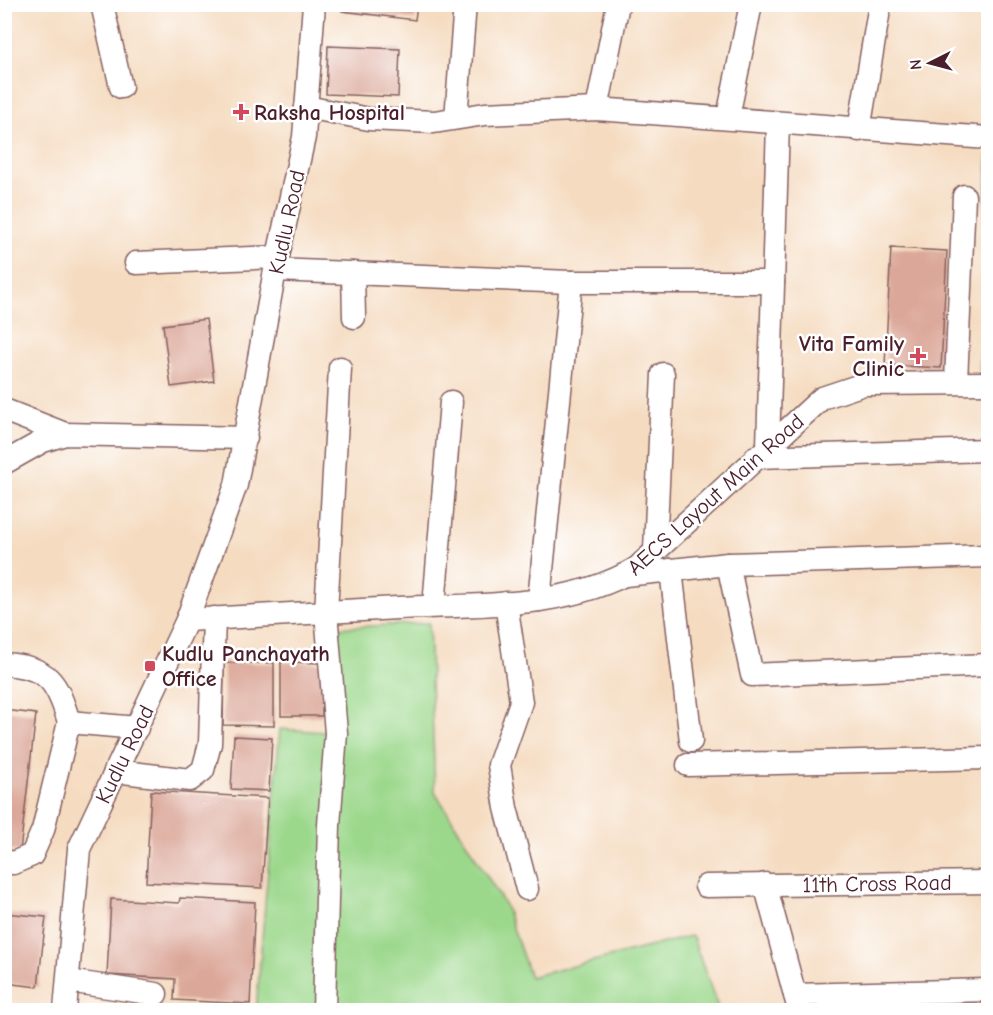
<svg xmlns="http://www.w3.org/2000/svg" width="993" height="1015" font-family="'Comic Neue',sans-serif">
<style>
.green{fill:#9cd88c;stroke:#737c5c;stroke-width:1.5}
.building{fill:#dba799}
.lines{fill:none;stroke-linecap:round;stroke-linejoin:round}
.minor-casing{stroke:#866160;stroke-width:25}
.minor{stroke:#fff;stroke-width:22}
.poi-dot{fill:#d1495b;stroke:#fff;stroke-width:2}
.labels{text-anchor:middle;stroke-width:5;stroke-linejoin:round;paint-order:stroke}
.poi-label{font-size:22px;font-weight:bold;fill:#4a1f2b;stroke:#fff;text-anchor:start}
.street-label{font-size:22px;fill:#4a1f2b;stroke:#fff}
</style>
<rect width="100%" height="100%" fill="#fff"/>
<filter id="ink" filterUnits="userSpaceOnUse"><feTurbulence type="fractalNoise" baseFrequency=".0167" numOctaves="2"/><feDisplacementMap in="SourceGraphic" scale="12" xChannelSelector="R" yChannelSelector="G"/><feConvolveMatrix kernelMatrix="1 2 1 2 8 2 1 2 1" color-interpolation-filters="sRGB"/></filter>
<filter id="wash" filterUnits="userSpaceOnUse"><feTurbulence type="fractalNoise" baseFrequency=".008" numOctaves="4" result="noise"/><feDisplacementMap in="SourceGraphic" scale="24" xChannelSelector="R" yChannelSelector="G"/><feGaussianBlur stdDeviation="1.35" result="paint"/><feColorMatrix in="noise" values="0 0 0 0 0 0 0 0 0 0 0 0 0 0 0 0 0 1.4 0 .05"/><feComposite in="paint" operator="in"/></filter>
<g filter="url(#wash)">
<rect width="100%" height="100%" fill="#f5dcc1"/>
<g class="green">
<path d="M988,153V370H980Z"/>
<path d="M429,623L435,792L505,905L530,977L692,936L719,1010H256L280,729L326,732L333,628Z"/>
</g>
<g id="blocks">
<g class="building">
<path d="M343,4H417L415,20L342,11Z"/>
<path d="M328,46L400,49L398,97L326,94Z"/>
<path d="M891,248L947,251L941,368L885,365Z"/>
<path d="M206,319L214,381L171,387L163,325Z"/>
<path d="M281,662L323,663L322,716H281Z"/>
<path d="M224,663H274V726L223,725Z"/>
<path d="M4,710L36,714L20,851L4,850Z"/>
<path d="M234,736L272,738L269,791L231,789Z"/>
<path d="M151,791L268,798L262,888L146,882Z"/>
<path d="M180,898L255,902L250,1004L174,1000L175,979L107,975L111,899L179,903Z"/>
<path d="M4,913L46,917L38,987L4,983Z"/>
<path d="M982,999L983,1010H953V1000Z"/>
<path d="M857,1005V1010H825V1007Z"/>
</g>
</g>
</g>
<g filter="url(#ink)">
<use href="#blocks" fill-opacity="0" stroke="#866160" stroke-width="1.5"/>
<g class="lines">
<g class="minor-casing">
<g id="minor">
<path d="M102,4L121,87"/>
<path d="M306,107L369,119L434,122L485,114L597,109L988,138"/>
<path d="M597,109L618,4"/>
<path d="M728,117L751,4"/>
<path d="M456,118L465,4"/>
<path d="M859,130L880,4"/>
<path d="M136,263L278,257"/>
<path d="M275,270L571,282H773"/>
<path d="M353,273L354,317"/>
<path d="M956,382L964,196"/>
<path d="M4,410L65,434"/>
<path d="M768,446L778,124"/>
<path d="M756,457L988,450"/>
<path d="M4,463L43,441L65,434L246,438"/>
<path d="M655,550L663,374"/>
<path d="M728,564L752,675L988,665"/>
<path d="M671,570L691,741"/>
<path d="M625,575L728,564L988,556"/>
<path d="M539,600L571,282"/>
<path d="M506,603L521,702L499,765L506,808L527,889"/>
<path d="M434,606L451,402"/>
<path d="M187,620C257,616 327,612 397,608C477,604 566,610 637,568L822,398L864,384L988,383"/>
<path d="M4,664C48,667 57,681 69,722"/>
<path d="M688,765L988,758"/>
<path d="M115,771L190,780L203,770L210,744L214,618"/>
<path d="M4,861L13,863L32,855L43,830L69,722L137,728"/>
<path d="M765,884L799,1010"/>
<path d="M706,886L988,882"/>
<path d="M68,981L156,994"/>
<path d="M795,995L988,990"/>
<path d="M65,1010L79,849L187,620L236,485L275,270L304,137L314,4"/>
<path d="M324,1010L329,825L336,733L326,612L340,368"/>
</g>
</g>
<use href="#minor" class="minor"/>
</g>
</g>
<g class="poi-dot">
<path d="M238 103h6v6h6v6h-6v6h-6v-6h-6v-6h6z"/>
<path d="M915 347h6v6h6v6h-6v6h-6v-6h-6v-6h6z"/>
<rect x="144" y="660" width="12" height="12" rx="3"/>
</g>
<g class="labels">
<g class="poi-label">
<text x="254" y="120">Raksha Hospital</text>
<text x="904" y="351" text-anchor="end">Vita Family<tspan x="904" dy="25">Clinic</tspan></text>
<text x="162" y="661">Kudlu Panchayath<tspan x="162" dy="25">Office</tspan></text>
</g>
<g class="street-label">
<text transform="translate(286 222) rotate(-78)" y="8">Kudlu Road</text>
<text transform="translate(715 494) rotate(-42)" y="8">AECS Layout Main Road</text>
<text transform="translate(124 754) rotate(-64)" y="8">Kudlu Road</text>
<text transform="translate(877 883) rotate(-1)" y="8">11th Cross Road</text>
</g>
</g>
<rect width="993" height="1015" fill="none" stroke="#fff" stroke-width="24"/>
<g transform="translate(930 63) rotate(264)" stroke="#ffffff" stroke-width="4.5" paint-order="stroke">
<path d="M0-4.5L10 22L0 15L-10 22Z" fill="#4a1f2b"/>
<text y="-9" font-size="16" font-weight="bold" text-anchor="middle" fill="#4a1f2b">N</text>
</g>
</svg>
